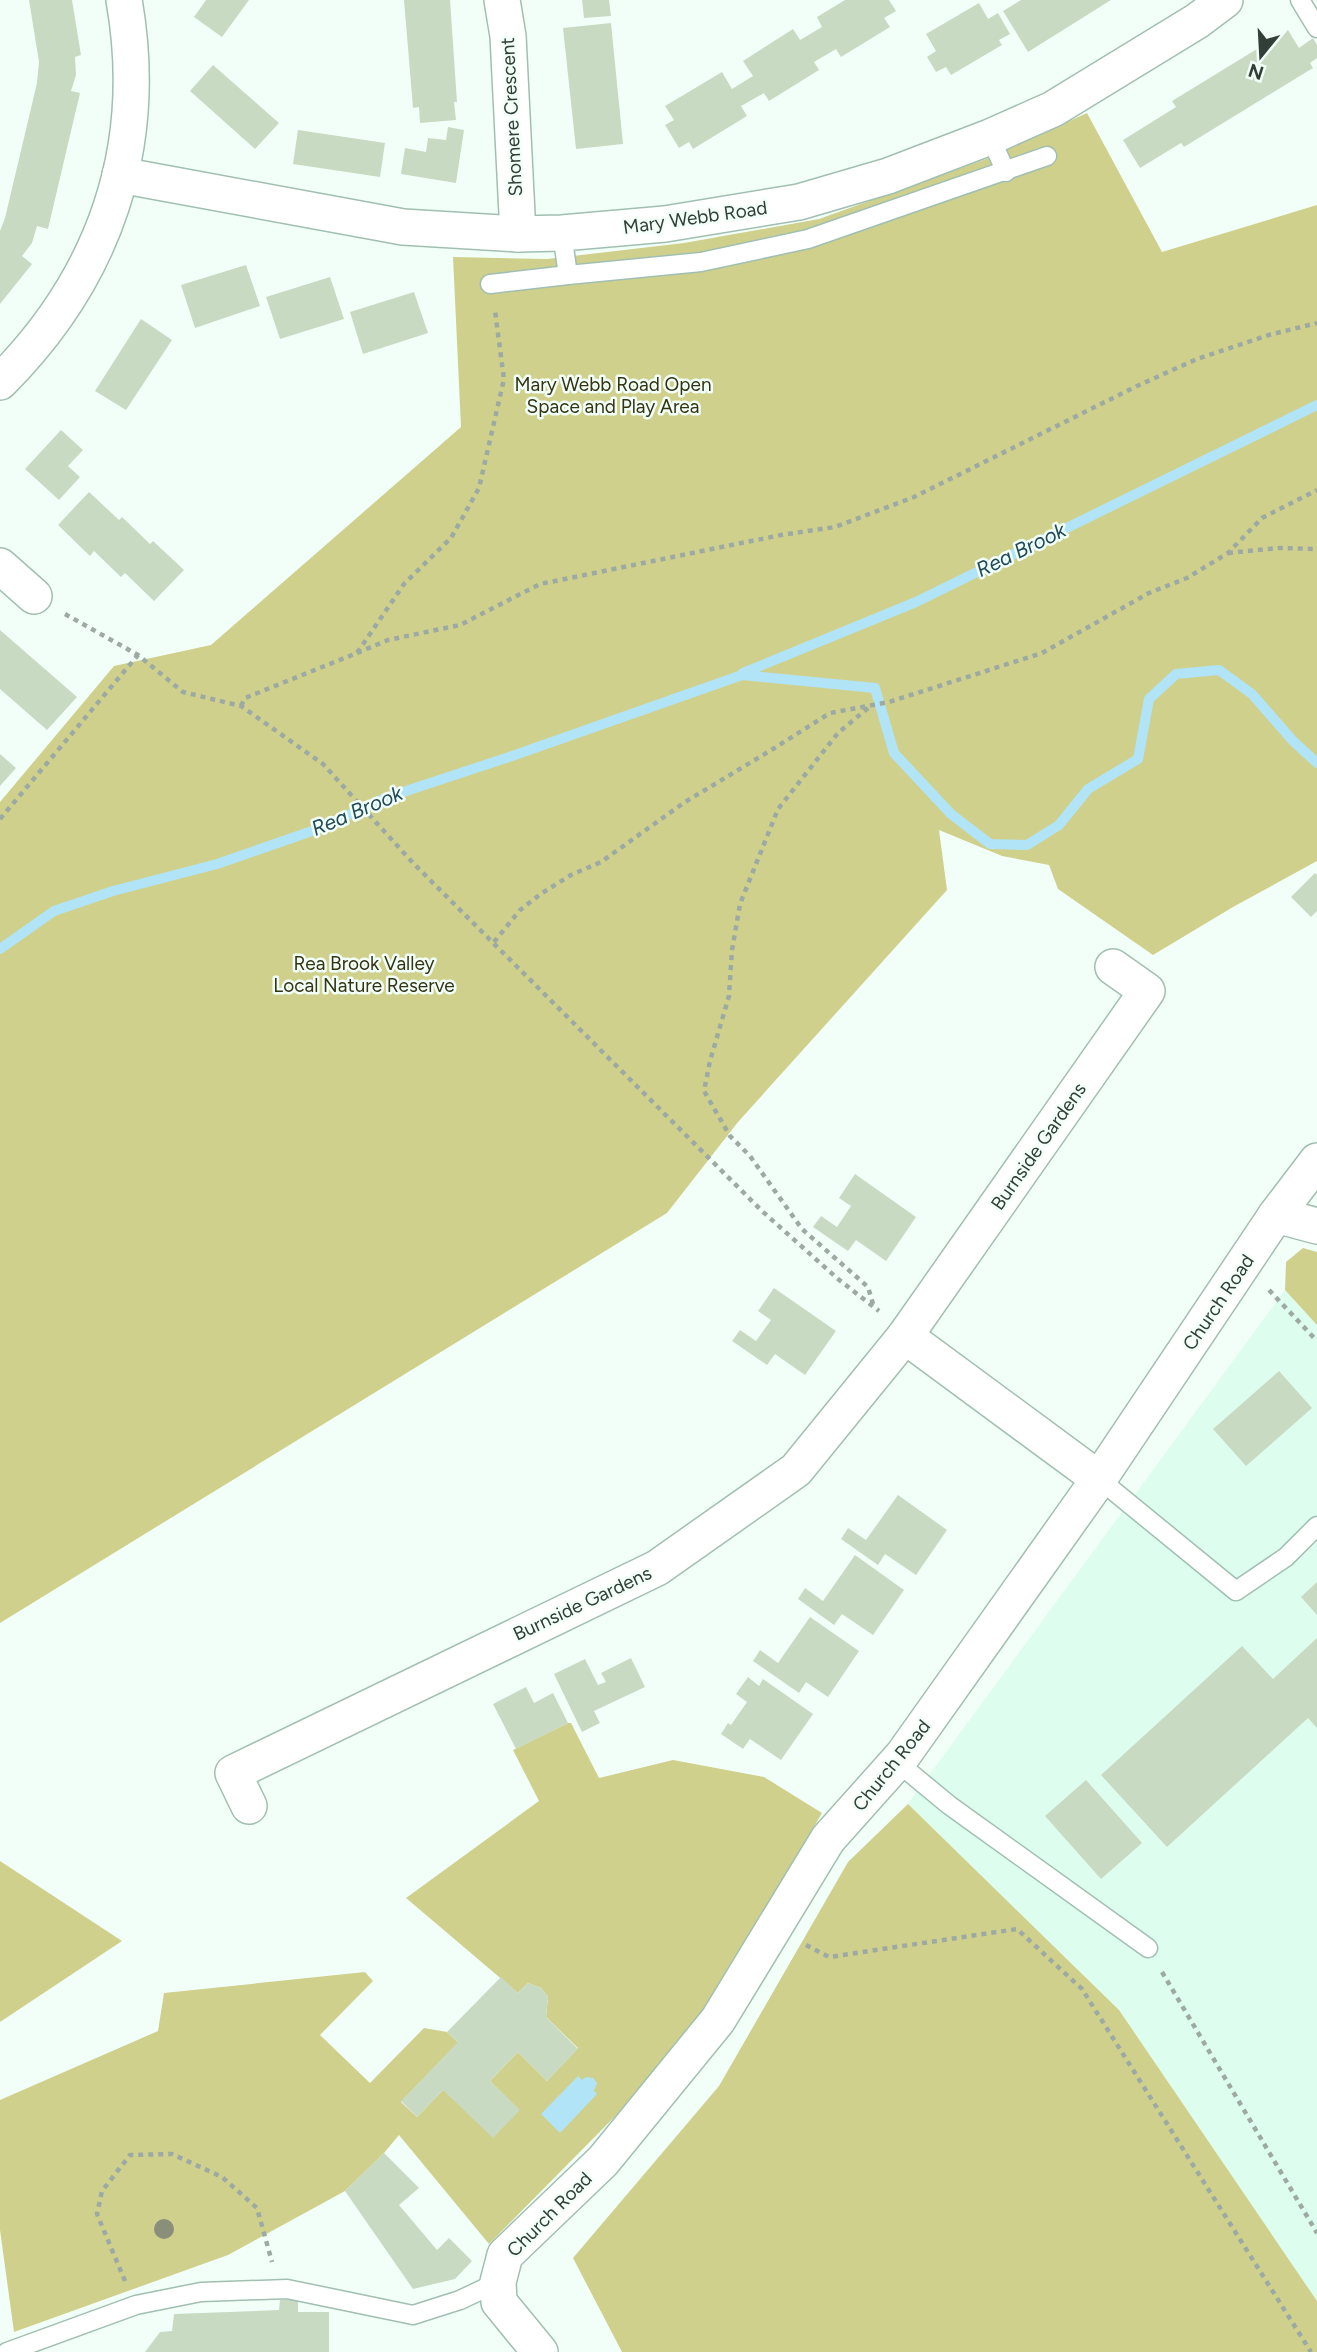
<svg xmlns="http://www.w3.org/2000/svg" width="1317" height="2352" font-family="Figtree,sans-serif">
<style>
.built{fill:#ddfdee}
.green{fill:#d0d08d}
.water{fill:#b1e4f7}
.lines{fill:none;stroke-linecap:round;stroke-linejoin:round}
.stream{stroke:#b1e4f7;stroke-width:10}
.building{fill:#c9dac2}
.service-casing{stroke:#a1bfb1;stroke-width:21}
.minor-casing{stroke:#a1bfb1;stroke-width:38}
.path{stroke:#9da9a3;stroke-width:4.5;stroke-dasharray:5 5;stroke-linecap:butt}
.service{stroke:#fff;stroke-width:18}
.minor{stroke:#fff;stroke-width:35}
.tree{fill:#8a8f7a}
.labels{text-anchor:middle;stroke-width:5;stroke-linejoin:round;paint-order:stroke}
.street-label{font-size:19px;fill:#323e38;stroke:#f2fff9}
.park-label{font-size:19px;fill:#343312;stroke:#f2fff9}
.water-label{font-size:21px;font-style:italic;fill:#214a58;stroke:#f2fff9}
</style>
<rect width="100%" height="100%" fill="#f2fff9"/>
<path class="built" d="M1285,1290L1317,1325V2301L1119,2010L908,1804Z"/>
<g class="green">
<path d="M1087,113L1162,252L1317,205V861L1233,907L1153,955L1058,889L1049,865L1002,856L939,830L947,890L738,1122L667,1213L0,1623V802L114,666L211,645L461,427L453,257L547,259L684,243L819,219L989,158Z"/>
<path d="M1303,1248L1317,1252V1325L1285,1290L1286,1262Z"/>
<path d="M568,1723H571L599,1778L673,1760L764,1777L822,1813L698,2025L644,2087L489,2244L399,2135L384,2153L345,2191L228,2255L14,2332L0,2230V2100L158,2031L164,1993L365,1972L373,1981L320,2035L370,2083L424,2028L447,2032L460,2044L401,2102L417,2117L443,2090L519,2110L490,2081L518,2052L547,2081L578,2048L546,2017L548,1997L541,1988L528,1983L518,1993L406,1898L539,1801L513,1750Z"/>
<path d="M908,1804L1119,2010L1317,2301V2352H622L573,2258L719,2086L848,1862Z"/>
<path d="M0,1861L122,1941L0,2022Z"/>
</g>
<path class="water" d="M578,2076L582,2080L586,2077L593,2078L597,2083L594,2091L597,2094L560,2133L541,2114Z"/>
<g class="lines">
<g class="stream">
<path d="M743,673L916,602L1317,405"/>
<path d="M0,949L54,911L113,891L217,864L315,830L385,798L515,755L742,675L875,688L894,753L951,814L990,844L1027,845L1059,825L1088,789L1138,759L1149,699L1176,674L1219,670L1252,694L1293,741L1317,763"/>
</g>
</g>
<g class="building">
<path d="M29,0H72L81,55L75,57L76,75L71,91L80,93L48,229L37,226L32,243L22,256L32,264L0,304V231L5,218L37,83L39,62Z"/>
<path d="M206,0H249L222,37L194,17Z"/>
<path d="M404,0H450L457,102H454L456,120L420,123L419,107L413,108Z"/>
<path d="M582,0H609L611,16L584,18Z"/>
<path d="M845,0H889L896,11L884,18L890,27L841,57L836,49L814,62L819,70L769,101L764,93L741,106L747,116L693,149L689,142L679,148L665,125L674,120L665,106L722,72L732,89L753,76L743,61L793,29L800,40L822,27L817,17Z"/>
<path d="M1021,0H1111L1028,52L1003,11Z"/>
<path d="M979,3L988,19L998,13L1010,34L999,40L1002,45L951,75L946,67L936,72L927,57L936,51L926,34Z"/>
<path d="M611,23L623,144L576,149L563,28Z"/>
<path d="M1288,30L1299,48L1313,38L1317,45V58L1310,63L1313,68L1184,147L1181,143L1140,168L1123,140L1176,107L1172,101Z"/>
<path d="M213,65L279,123L255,149L190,91Z"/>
<path d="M448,127L464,130L456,183L401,174L405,148L426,152L428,138L446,140Z"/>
<path d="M298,130L385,143L380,177L293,164Z"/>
<path d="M246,265L260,306L195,328L181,285Z"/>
<path d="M330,277L344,319L280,339L266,297Z"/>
<path d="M414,292L428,333L363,354L350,312Z"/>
<path d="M141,319L172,340L126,410L95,391Z"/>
<path d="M61,430L83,450L68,466L80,477L59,500L25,469Z"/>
<path d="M89,492L119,520L122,517L150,544L153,541L184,570L154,601L125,573L121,577L94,551L90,556L58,525Z"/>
<path d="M0,630L77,697L47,730L0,689Z"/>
<path d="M0,754L16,768L0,786Z"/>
<path d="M1315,873L1317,875V911L1311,917L1291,897Z"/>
<path d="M855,1174L916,1217L886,1261L856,1240L848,1251L813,1227L821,1216L837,1227L851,1206L839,1198Z"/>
<path d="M774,1288L836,1331L805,1375L775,1354L767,1365L732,1341L740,1330L756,1341L771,1320L758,1311Z"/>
<path d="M1279,1371L1312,1408L1246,1466L1213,1429Z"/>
<path d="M898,1495L947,1530L916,1575L885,1554L878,1565L841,1539L848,1528L866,1540Z"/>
<path d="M855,1555L904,1590L873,1635L842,1614L834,1625L798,1599L805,1588L823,1601Z"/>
<path d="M1317,1582V1615L1301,1597Z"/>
<path d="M810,1617L859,1651L828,1697L806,1682L799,1693L753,1661L760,1650L778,1663Z"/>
<path d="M1317,1638V1728L1308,1718L1167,1847L1101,1775L1242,1646L1273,1679Z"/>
<path d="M631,1658L645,1687L594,1711L600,1723L582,1732L554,1674L585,1659L598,1685L606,1682L601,1673Z"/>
<path d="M748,1677L759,1686L763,1679L813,1714L781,1760L750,1739L743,1749L721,1734L728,1723L731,1725L747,1702L736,1694Z"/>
<path d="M526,1687L534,1703L553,1693L568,1723L516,1749L493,1704Z"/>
<path d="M1086,1780L1142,1843L1101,1879L1045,1816Z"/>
<path d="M501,1977L518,1993L528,1983L541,1988L548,1997L546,2017L578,2049L547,2081L518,2052L490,2081L520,2110L493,2138L443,2090L417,2117L401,2101L458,2042L447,2032Z"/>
<path d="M384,2153L419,2188L399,2205L437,2250L449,2238L472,2261L455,2279L413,2289L345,2191Z"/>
<path d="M298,2299V2312H329V2352H145L160,2332L172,2331L174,2314L279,2310L280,2300Z"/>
</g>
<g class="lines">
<g class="service-casing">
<g id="service">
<path d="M1300,0L1317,28"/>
<path d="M990,137L1006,172"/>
<path d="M562,233L568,275L701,262L808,239L1047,156"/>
<path d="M490,284L568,275"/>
<path d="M1099,1479L1236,1591L1286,1557L1317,1526"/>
<path d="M897,1762L949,1805L1148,1948"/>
<path d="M7,2352L136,2305L201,2292L287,2289L413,2315L460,2300L498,2282"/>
</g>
</g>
<g class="minor-casing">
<g id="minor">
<path d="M502,0L508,36L518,234"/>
<path d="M120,175L403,227L518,234L562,233L665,224L799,202L888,176L990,137L1053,109L1197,21L1225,0"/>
<path d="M0,382C105,277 150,147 124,0"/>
<path d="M0,566L34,596"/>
<path d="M1276,1215L1317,1226"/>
<path d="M905,1336L1099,1479"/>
<path d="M249,1806L233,1773L657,1568L796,1470L905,1336L1147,991L1113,967"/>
<path d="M540,2352L499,2302L498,2282L505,2255L603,2161L718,2020L828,1839L903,1755L1099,1479L1276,1215L1317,1161"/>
</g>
</g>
<g class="path">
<path d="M1228,553L1279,548L1317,549"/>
<path d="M65,614L138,655L183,692L241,706L323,764L413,863L762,1211L838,1279L879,1311"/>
<path d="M357,653L388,640L460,625L540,584L781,535L835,527L914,497L1137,386L1197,359L1269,335L1317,323"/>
<path d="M241,706L245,698L357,653L404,584L451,538L479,488L504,379L495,311"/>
<path d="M868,708L838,733L778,809L740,904L732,950L729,996L710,1061L704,1091L730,1136L750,1156L802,1229L868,1287L873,1304"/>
<path d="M0,819L138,655"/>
<path d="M494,942L520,910L542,893L571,875L601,862L685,802L773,749L830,713L889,702L1042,653L1149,593L1187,578L1228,553L1262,518L1317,490"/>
<path d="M1269,1290L1317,1341"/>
<path d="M806,1945L829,1957L1017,1929L1082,1989L1311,2352"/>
<path d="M1162,1972L1317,2233"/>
<path d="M125,2281L97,2214L102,2191L130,2155L172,2154L222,2177L257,2208L272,2262"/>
</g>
<use href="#service" class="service"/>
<use href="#minor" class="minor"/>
</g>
<circle class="tree" cx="164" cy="2229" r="10"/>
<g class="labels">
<g class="street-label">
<text transform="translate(511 117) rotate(-93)" y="7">Shomere Crescent</text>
<text transform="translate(695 217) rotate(-8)" y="7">Mary Webb Road</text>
<text transform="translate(1038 1146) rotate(-55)" y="7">Burnside Gardens</text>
<text transform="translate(1218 1302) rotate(-56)" y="7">Church Road</text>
<text transform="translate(582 1603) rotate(-25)" y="7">Burnside Gardens</text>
<text transform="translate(891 1765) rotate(-51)" y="7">Church Road</text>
<text transform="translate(549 2214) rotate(-45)" y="7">Church Road</text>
</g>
<g class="park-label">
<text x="613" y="391">Mary Webb Road Open<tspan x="613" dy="22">Space and Play Area</tspan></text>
<text x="364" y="970">Rea Brook Valley<tspan x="364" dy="22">Local Nature Reserve</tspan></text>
</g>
<g class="water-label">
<text transform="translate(1021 550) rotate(-26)" y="7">Rea Brook</text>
<text transform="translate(357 811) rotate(-23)" y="7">Rea Brook</text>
</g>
</g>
<g transform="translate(1261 56) rotate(198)" stroke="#f2fff9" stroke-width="5" paint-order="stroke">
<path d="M0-5L12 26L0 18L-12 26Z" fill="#323e38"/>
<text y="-10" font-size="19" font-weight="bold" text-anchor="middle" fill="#323e38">N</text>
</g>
</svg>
